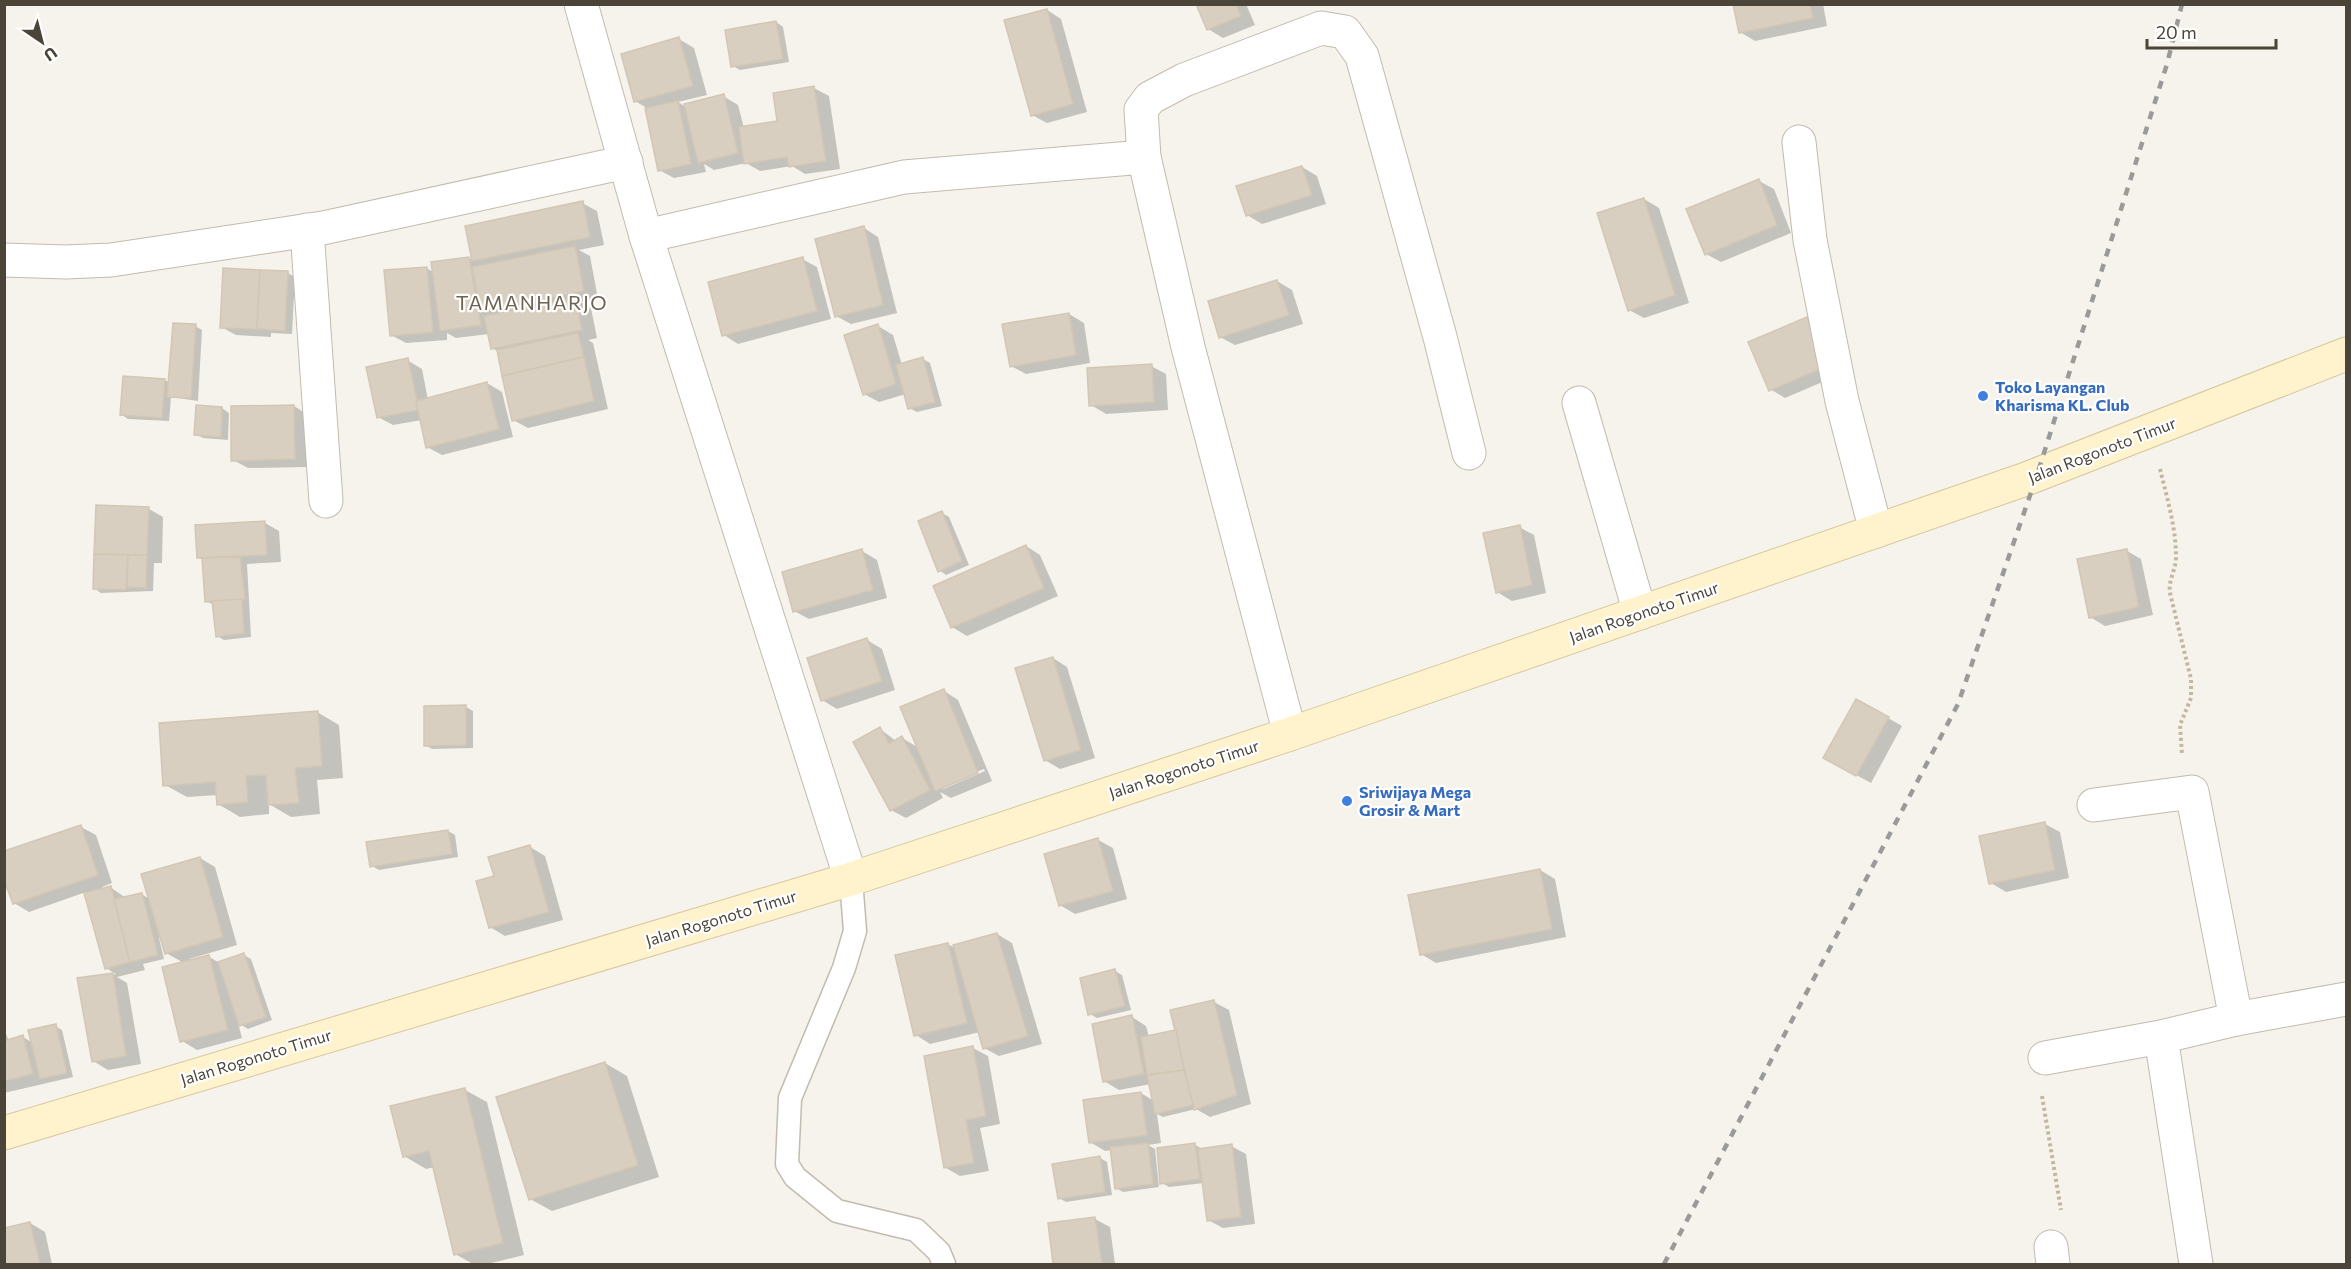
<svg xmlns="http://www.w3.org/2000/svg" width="2351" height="1269" font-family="Commissioner,sans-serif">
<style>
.shadow{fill:#0003;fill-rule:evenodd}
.building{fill:#d8cfc1;stroke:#d3c7b4;stroke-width:1.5}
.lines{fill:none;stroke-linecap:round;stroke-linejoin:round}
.service-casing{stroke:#c2bbae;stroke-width:25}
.minor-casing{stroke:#c2bbae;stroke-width:35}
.tertiary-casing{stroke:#c2bbae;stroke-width:35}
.secondary-casing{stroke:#d6c79b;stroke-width:35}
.path{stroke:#c4b79f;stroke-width:4;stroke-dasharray:3 3;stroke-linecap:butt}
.service{stroke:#fff;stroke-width:22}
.minor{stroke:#fff;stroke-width:33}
.tertiary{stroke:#fff;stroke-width:33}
.secondary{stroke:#fff3cd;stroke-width:33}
.rail{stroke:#9a9a9a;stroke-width:4.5;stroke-dasharray:8 8;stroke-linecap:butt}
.shop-dot{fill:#3f7fe0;stroke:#fff;stroke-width:2}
.labels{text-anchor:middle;stroke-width:4.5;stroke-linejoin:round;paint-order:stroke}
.shop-label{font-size:16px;font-weight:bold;fill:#366cbe;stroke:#fff;text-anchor:start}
.street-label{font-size:16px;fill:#4b4439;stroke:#fff}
.quarter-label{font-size:20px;letter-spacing:1.5px;fill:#6e6250;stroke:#fff}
</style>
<rect width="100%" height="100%" fill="#f6f3ec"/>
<g class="shadow">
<path d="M1198,4H1246L1255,25L1223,38L1208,29Z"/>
<path d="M1734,4H1823L1827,26L1755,41L1740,32Z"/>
<path d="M1047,10L1061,19L1087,112L1047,123L1032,115Z"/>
<path d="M776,22L783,27L789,62L740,70L733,66Z"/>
<path d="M679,39L694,48L707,95L678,102L686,107L723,96L738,105L744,128L779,123L814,88L829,96L840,169L805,174L792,166L760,171L746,163L714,170L704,164L706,172L674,178L659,170L647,108L635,101Z"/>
<path d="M1302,167L1317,176L1326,204L1262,224L1247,215Z"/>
<path d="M1759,181L1774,189L1791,233L1721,262L1706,254Z"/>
<path d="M1644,199L1659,208L1689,303L1644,318L1629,310Z"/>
<path d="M582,203L597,211L604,245L579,250L590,256L598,299L581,302L591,308L597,338L588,340L593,343L608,409L528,428L513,420L499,352L492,348L489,334L456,338L447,333V340L406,343L391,335L426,268L433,272L469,258L474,261L467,227Z"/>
<path d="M864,228L878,237L897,313L851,324L836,316Z"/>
<path d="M802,259L817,267L831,319L738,344L724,335Z"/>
<path d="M288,273L295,277L292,334L271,333V337L236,335L221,327Z"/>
<path d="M1277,281L1292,290L1303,324L1235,345L1220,337Z"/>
<path d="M1069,314L1084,323L1090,363L1026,374L1011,366Z"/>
<path d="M1807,319L1822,328L1841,374L1785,398L1770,389Z"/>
<path d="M195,326L202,330L198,401L171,397L169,421L128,419L121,414L124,378L165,380L170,383Z"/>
<path d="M878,326L893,335L902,365L923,359L930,363L942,406L917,412L909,408L906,394L879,402L864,394Z"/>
<path d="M407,360L422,369L428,400L487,383L502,392L513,437L442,455L427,447L422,420L393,425L378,417Z"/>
<path d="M1151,366L1166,374L1168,410L1106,414L1091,405Z"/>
<path d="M294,406L308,415L309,467L248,468L233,460Z"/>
<path d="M197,407L222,408L229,413L228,440L203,438L196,434Z"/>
<path d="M149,509L163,517L162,563H154L153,591L101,593L94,588L101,556L96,553Z"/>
<path d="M942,513L949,517L969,565L946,575L939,570Z"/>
<path d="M265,523L279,531L281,562L247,564L251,637L224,640L217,636L214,605L206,601L203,560L198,557Z"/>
<path d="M1519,527L1534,535L1546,593L1512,601L1497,592Z"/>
<path d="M1026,546L1040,555L1058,596L967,636L952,627Z"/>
<path d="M862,551L877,560L887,598L809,619L794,611Z"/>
<path d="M2127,551L2141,559L2153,615L2105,626L2090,617Z"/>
<path d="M867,640L882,649L895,690L837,709L822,700Z"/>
<path d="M1053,658L1067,667L1095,758L1060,769L1045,760Z"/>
<path d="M944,691L958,700L992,781L951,798L940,792L943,798L906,818L891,810L880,729L896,741L902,738L919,748ZM984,769L985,771L943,789V785Z"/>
<path d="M466,707L473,711V748L432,749L425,745Z"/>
<path d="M317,712L339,725L343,778L317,780L320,814L291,817L269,804V814L240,817L218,804V795L187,797L165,785Z"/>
<path d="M1888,718L1902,726L1871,783L1825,758Z"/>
<path d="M2045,824L2060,832L2069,878L2006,892L1991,883Z"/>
<path d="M81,827L96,835L112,883L102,887V889L110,887L126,898L141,894L150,899L200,858L215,867L237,945L189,959V962L209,957L220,963L244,955L251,959L272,1020L248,1029L238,1023L242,1038L197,1050L182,1041L184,963L166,953L161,938H159L164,959L143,964L145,970L117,977L127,983L141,1064L108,1070L93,1061L79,980L116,974L106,968L86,892L29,912L14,903Z"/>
<path d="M448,831L455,835L458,857L379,870L372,866Z"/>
<path d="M1098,840L1113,848L1127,899L1075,914L1060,905Z"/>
<path d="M530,847L545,856L563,920L505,936L490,927Z"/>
<path d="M1540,870L1555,879L1566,937L1436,963L1421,954Z"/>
<path d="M997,934L1012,943L1042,1044L999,1056L984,1048L980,1032L930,1044L916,1035L948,944L956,949Z"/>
<path d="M1115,971L1122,975L1131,1010L1097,1018L1090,1014Z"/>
<path d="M1214,1002L1229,1010L1251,1104L1210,1117L1196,1109L1163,1117L1157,1114L1161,1143L1148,1145L1155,1149L1159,1187L1123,1192L1116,1188L1112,1150L1105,1151L1090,1142L1141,1093L1154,1101L1151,1084L1119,1090L1104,1081L1132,1017L1146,1026L1149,1037L1177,1031Z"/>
<path d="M55,1026L62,1030L73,1077L4,1093V1029L9,1041L23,1037L33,1043Z"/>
<path d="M973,1048L988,1056L1000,1124L980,1128L989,1171L960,1176L946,1168Z"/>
<path d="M605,1063L627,1076L659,1177L552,1211L530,1199Z"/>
<path d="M465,1090L487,1102L524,1255L487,1264H473L455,1254L435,1167L426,1169L404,1156Z"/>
<path d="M1195,1145L1203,1149L1231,1146L1246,1154L1255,1224L1223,1228L1208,1220L1204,1183L1169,1187L1162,1183Z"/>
<path d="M1100,1158L1107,1162L1112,1195L1066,1202L1059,1198Z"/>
<path d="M1095,1219L1110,1227L1115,1264H1055L1050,1225Z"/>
<path d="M30,1223L45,1232L52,1264H4V1229Z"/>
</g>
<g class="building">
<path d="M1196,4H1236L1241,16L1207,30Z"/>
<path d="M1733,4H1810L1813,18L1739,33Z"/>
<path d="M1047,9L1073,104L1031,116L1004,20Z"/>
<path d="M776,21L783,59L731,67L725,30Z"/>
<path d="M679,37L693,86L634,102L621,54Z"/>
<path d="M814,86L826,161L789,167L787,157L744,164L739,127L777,121L773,93Z"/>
<path d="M724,94L738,153L698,163L684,104Z"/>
<path d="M678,101L691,164L658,171L645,108Z"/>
<path d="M1302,166L1312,195L1246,216L1236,186Z"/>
<path d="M1759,179L1777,225L1705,255L1686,209Z"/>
<path d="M1644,198L1675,295L1628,311L1597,213Z"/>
<path d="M583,201L590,237L472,261L465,226Z"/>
<path d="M864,226L883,305L835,317L815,239Z"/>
<path d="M575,246L584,291L481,312L472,267Z"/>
<path d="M469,257L481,325L440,331L431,262Z"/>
<path d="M803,257L817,311L722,336L708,282Z"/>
<path d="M427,267L433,332L390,336L384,270Z"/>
<path d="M223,268L260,270L257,329L220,328Z"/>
<path d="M260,270L288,271L285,331L257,329Z"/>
<path d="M1277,280L1289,315L1219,338L1208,301Z"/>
<path d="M576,298L582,330L491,349L484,316Z"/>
<path d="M1069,313L1076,355L1010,367L1002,324Z"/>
<path d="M1807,317L1827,366L1769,391L1748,342Z"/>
<path d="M173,323L196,324L191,398L167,397Z"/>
<path d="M878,324L896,384L863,395L844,335Z"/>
<path d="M578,333L584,357L502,376L497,350Z"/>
<path d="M584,357L594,401L512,421L502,376Z"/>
<path d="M923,357L935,402L908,409L896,365Z"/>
<path d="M408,358L419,410L377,418L366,367Z"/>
<path d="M1152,364L1154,402L1089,406L1087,368Z"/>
<path d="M123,376L165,379L162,418L120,415Z"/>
<path d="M487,382L499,429L426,448L416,401Z"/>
<path d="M196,405L222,407L221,437L194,435Z"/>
<path d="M294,405L295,459L231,461V406Z"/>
<path d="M96,505L149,507L147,555L94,554Z"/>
<path d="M942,511L962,561L938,572L918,521Z"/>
<path d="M265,521L267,555L197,558L195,525Z"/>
<path d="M1520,525L1532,585L1496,593L1483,533Z"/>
<path d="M1026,545L1044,588L951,628L933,586Z"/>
<path d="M862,549L873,590L793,612L782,572Z"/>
<path d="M2127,549L2139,607L2089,618L2077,559Z"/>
<path d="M94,554L128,555L126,590L93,589Z"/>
<path d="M128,555H147L146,588L127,587Z"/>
<path d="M240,557L245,599L205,602L202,558Z"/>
<path d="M242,599L244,633L216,637L212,601Z"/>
<path d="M867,638L882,681L821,701L807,658Z"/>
<path d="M1053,657L1081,750L1044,761L1015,668Z"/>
<path d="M944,689L978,773L935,791L900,707Z"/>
<path d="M1856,699L1889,717L1856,776L1823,758Z"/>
<path d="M466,705V745L424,746V706Z"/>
<path d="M318,711L322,766L295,768L299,803L268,805L266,775L246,776L248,802L217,805L215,782L163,786L159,723Z"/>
<path d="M880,727L889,744L902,736L930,790L890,811L853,742Z"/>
<path d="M2045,822L2055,870L1989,884L1979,836Z"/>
<path d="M81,825L98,875L13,904L4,880V851Z"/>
<path d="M448,830L452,854L370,867L366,842Z"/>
<path d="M1098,838L1113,891L1059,906L1044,854Z"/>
<path d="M530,845L549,912L489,928L476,881L494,876L488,857Z"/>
<path d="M200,857L223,937L165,954L141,874Z"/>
<path d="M1540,869L1552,929L1420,955L1408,895Z"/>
<path d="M111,886L130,962L105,969L84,893Z"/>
<path d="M142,893L158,955L130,962L114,899Z"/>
<path d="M997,933L1028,1036L983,1049L953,945Z"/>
<path d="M948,943L967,1023L914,1036L895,955Z"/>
<path d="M244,953L266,1017L239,1026L218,962Z"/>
<path d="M209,955L228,1030L180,1042L162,967Z"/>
<path d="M1115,969L1125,1006L1088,1015L1080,978Z"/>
<path d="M113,973L126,1056L92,1062L77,978Z"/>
<path d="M1214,1000L1237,1095L1194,1110L1170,1010Z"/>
<path d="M1132,1015L1144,1074L1103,1082L1092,1024Z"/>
<path d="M56,1024L67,1073L40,1079L28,1030Z"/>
<path d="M1176,1030L1184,1070L1147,1075L1141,1037Z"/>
<path d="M23,1035L33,1074L4,1081V1041Z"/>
<path d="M973,1046L986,1116L966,1120L974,1163L944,1168L924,1056Z"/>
<path d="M605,1062L638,1165L529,1200L496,1097Z"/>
<path d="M1184,1070L1193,1105L1155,1114L1147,1075Z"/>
<path d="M465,1088L503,1243L454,1255L429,1151L403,1157L390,1106Z"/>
<path d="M1141,1092L1147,1135L1089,1143L1083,1100Z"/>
<path d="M1148,1143L1153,1184L1115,1189L1110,1147Z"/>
<path d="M1195,1143L1200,1179L1160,1184L1157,1148Z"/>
<path d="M1232,1144L1241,1217L1207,1221L1198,1149Z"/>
<path d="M1100,1156L1105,1192L1058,1199L1052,1164Z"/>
<path d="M1095,1217L1102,1264H1053L1048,1223Z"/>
<path d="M30,1222L40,1264H4V1228Z"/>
</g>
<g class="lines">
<g class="service-casing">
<path id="service" d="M851,879L855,931L844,968L790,1098L787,1164L795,1177L837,1211L916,1230L939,1252L944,1264"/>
</g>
<g class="minor-casing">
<g id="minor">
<path d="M1799,142L1810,240L1842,401L1876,531"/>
<path d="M1144,157L1141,110L1150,98L1184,80L1321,28L1345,32L1362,56L1440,337L1469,453"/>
<path d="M307,230L326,501"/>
<path d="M646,236L904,177L1144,157L1188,347L1290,734"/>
<path d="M4,260L66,262L111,260L323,228L626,162"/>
<path d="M1579,403L1640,613"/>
<path d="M2094,805L2192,792L2236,1019"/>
<path d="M2045,1058L2161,1037"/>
<path d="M2051,1247L2053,1264"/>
<path d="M2196,1264L2161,1037L2236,1019L2346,999"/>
</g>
</g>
<g class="tertiary-casing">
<path id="tertiary" d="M581,4L646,236L851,879"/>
</g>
<g class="secondary-casing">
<path id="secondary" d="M4,1133L851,879L1290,734L2026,479L2346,354"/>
</g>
<g class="path">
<path d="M2160,469C2167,498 2176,527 2176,557C2176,570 2168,580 2170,593L2191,679V698L2180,725L2182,754"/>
<path d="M2042,1096L2061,1210"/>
</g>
<use href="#service" class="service"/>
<use href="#minor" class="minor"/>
<use href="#tertiary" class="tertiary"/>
<use href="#secondary" class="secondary"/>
<path class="rail" d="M1664,1264L1958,704L2037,475L2167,64L2182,4"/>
</g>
<g class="shop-dot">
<circle cx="1983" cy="396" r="6"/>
<circle cx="1347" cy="801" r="6"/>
</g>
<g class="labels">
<g class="shop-label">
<text x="1995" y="393">Toko Layangan<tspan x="1995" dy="18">Kharisma KL. Club</tspan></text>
<text x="1359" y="798">Sriwijaya Mega<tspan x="1359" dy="18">Grosir &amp; Mart</tspan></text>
</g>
<g class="street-label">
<text transform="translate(2102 450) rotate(-21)" y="6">Jalan Rogonoto Timur</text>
<text transform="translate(1644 612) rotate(-19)" y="6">Jalan Rogonoto Timur</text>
<text transform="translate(1184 769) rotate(-18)" y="6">Jalan Rogonoto Timur</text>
<text transform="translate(721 918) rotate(-17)" y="6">Jalan Rogonoto Timur</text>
<text transform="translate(256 1057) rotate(-17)" y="6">Jalan Rogonoto Timur</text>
</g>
<g class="quarter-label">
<text x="532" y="310">TAMANHARJO</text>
</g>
</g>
<rect width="2351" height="1269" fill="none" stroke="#4b4439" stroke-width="12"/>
<g transform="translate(42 42) rotate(145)" stroke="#ffffff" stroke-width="4.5" paint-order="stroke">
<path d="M0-4.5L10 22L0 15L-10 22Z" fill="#4b4439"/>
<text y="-9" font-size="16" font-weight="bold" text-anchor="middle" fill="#4b4439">U</text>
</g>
<path d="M2147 39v9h129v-9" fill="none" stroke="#4b4439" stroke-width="3"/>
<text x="2156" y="39" font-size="18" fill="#4b4439" stroke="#ffffff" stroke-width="4.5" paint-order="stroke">20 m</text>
</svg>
